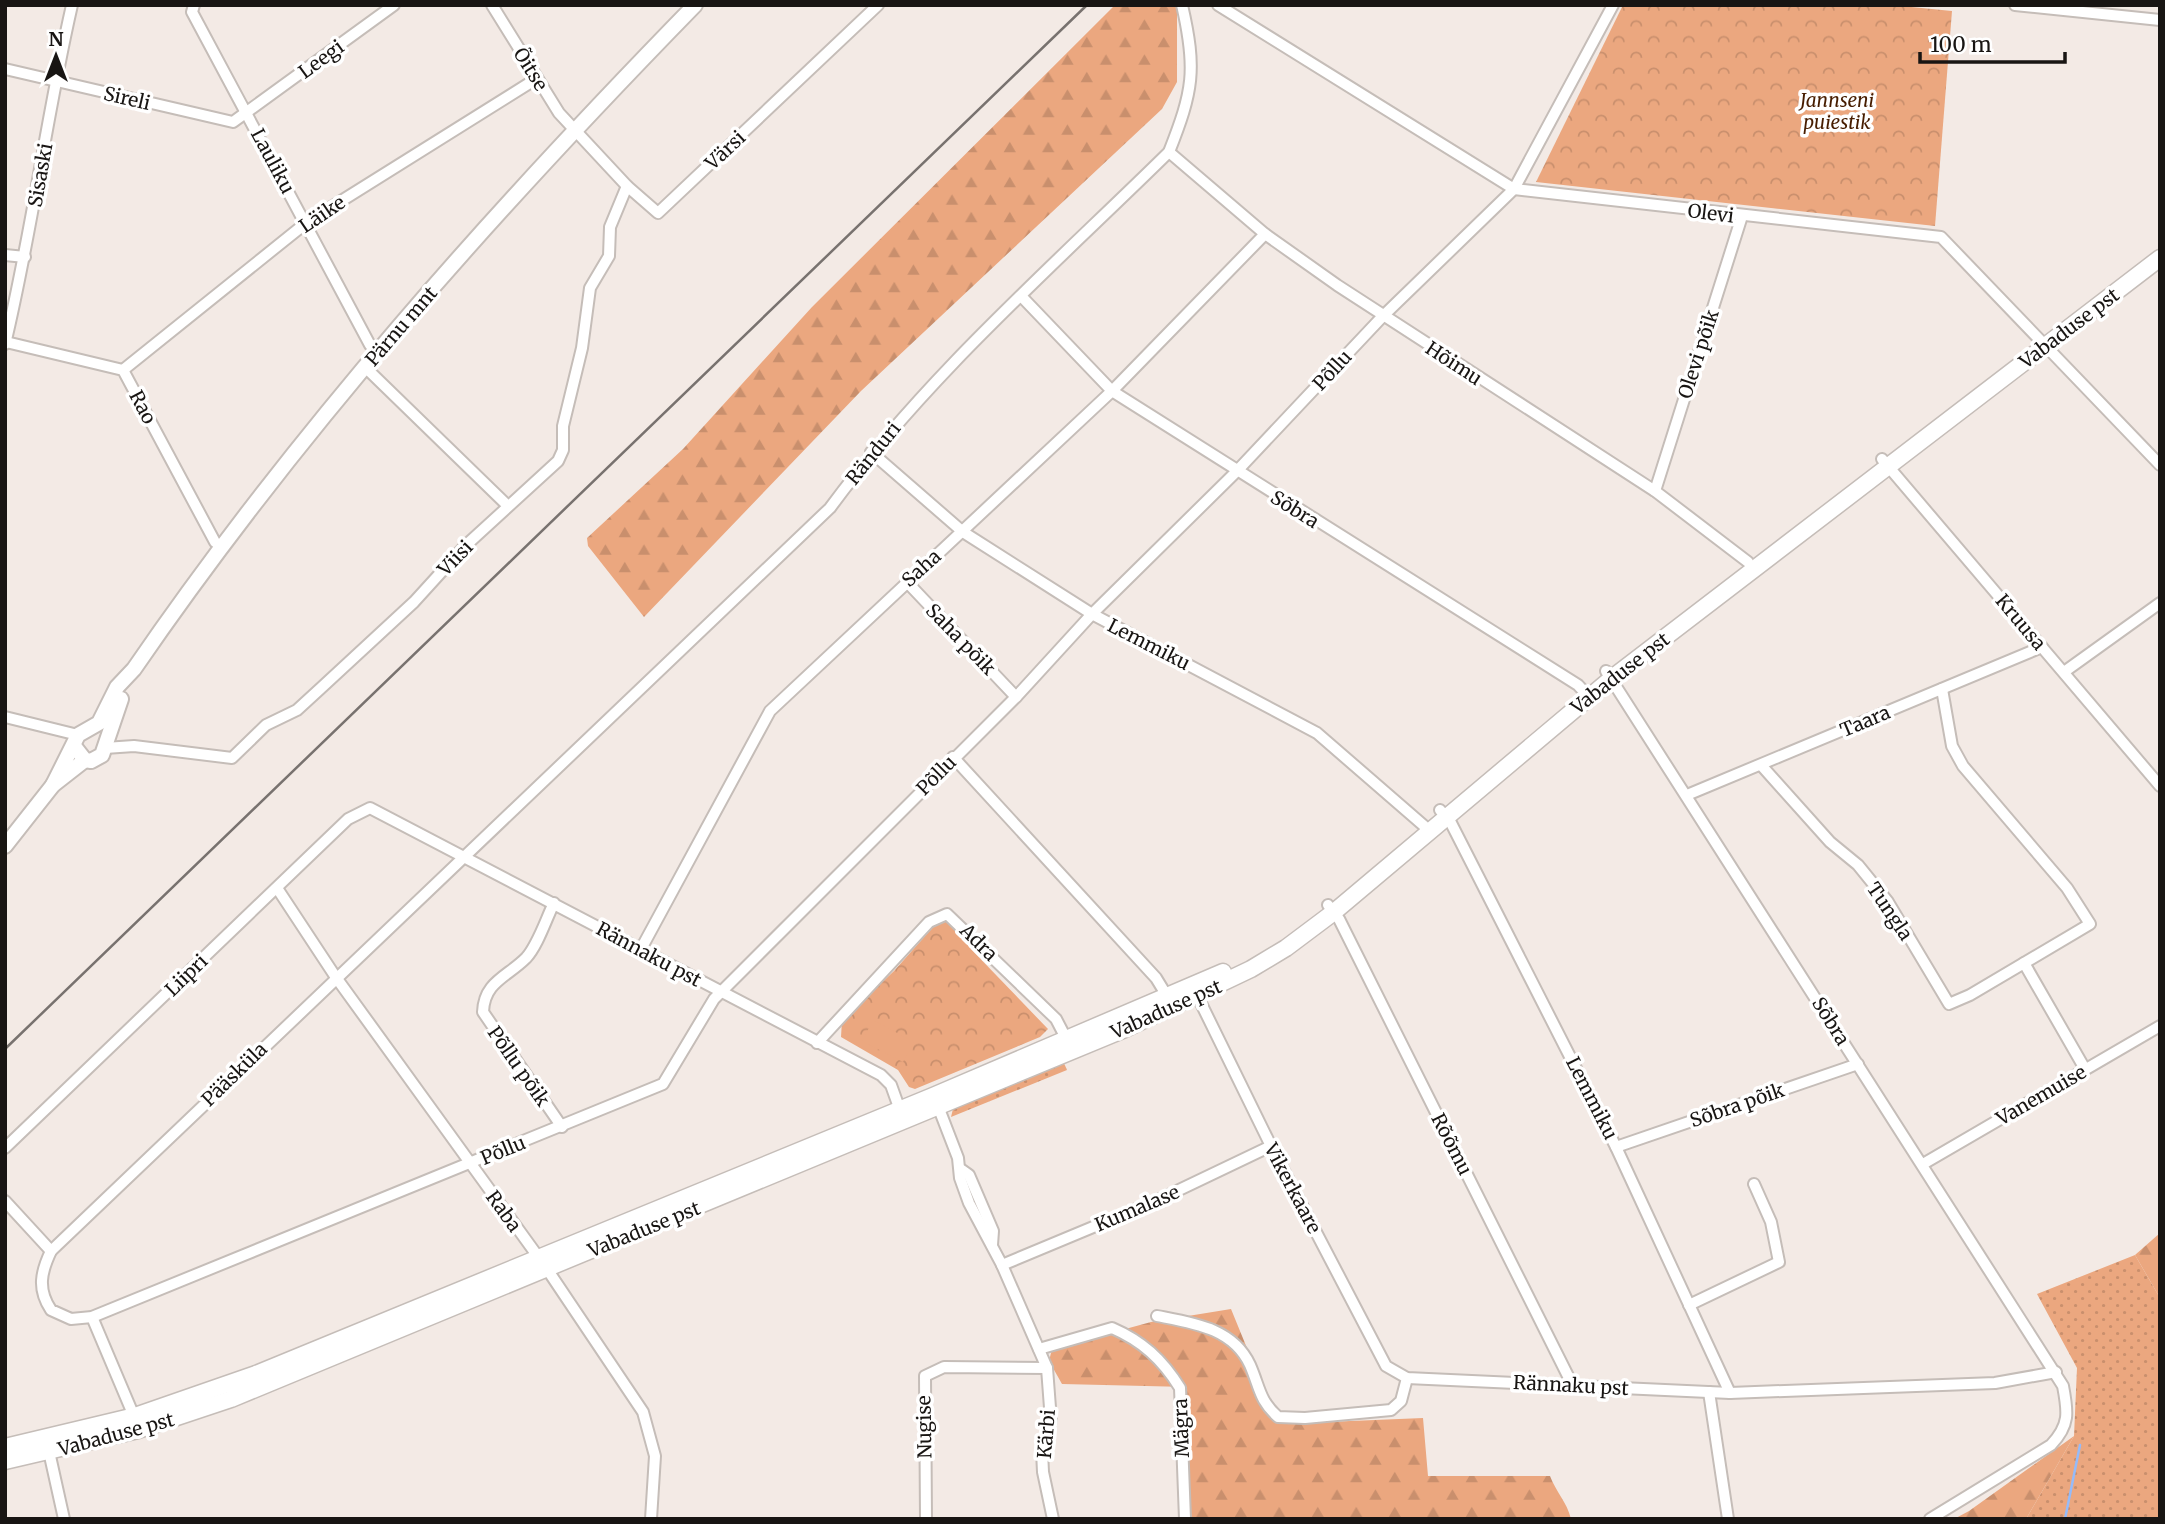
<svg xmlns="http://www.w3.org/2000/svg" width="2165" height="1524" font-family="Merriweather,serif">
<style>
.grass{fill:url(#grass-dots)}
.forest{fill:url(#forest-firs)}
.park{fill:url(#park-crowns)}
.garden{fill:#eba77f}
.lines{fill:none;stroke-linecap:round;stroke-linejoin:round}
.stream{stroke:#95bbf9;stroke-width:2.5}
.minor-casing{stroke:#c5bdb8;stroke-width:14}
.major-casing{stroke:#c5bdb8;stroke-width:18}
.highway-casing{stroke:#c5bdb8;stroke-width:19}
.minor{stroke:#fff;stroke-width:10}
.major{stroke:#fff;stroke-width:14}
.highway{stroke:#fff;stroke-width:16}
.rail{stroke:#78726f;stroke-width:2.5}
.labels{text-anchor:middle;stroke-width:7;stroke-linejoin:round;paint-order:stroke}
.street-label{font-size:19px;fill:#181513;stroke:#fff}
.park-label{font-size:19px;font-style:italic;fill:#471d00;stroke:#fff}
</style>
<defs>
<pattern id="grass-dots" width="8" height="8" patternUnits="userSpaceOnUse" patternTransform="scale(1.75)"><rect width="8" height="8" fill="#eba77f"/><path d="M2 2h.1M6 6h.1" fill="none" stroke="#c98f6d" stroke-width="1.8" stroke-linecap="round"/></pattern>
<pattern id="forest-firs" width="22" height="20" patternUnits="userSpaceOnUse" patternTransform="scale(1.75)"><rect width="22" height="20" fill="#eba77f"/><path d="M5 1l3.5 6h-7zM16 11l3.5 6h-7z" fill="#c98f6d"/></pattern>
<pattern id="park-crowns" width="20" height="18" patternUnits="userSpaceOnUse" patternTransform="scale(1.75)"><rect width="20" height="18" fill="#eba77f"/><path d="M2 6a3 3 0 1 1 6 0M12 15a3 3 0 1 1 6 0" fill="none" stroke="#c98f6d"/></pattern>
</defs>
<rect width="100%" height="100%" fill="#f3eae5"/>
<g class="grass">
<path d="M1063,1061L1067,1070L951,1117L953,1109Z"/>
<path d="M2135,1255L2160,1298V1519H2026L2074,1436L2077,1368L2037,1294Z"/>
</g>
<g class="forest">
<path d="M1115,5H1177V82L1162,109L861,391L644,617L588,546L587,538L683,449L812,307Z"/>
<path d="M2160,1233V1298L2135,1255Z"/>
<path d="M1231,1309L1278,1424L1423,1418L1428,1476H1550C1556,1492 1567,1502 1571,1519H1190L1187,1387L1062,1384L1049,1361L1052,1349L1151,1322Z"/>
<path d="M2074,1436L2026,1519H1954L1969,1511Z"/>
</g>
<g class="park">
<path d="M1623,5H1891L1952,11L1935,226L1536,182Z"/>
<path d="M941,918L951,920L974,941L969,947L1048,1029L1040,1037L915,1089L909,1087L898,1070L841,1037L842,1020L894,971Z"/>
</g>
<path class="garden" d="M873,1020L914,1042L903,1062L862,1041Z"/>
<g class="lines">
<path class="stream" d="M2065,1519L2080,1445"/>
<g class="minor-casing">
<g id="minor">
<path d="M194,5L192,12L370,345L379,352"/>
<path d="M492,5L559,113L627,186L658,213L878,5"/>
<path d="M1182,5C1197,70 1193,91 1169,152C1052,267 927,376 830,508L51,1251C41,1272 37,1289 51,1310L71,1319L92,1317L663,1084L714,999L1016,697L1092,614L1236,472L1382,317L1514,189L1613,5"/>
<path d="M1218,5L1514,189L1941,237L2160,465"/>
<path d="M2015,5L2160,20"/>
<path d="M5,69L233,122L394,5"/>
<path d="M1169,152L1265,234L1337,285L1655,491L1748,562"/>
<path d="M5,255L25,257"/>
<path d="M1022,297L1112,391L1578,685L1589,697"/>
<path d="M6,342L123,370L215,542L222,547"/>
<path d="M5,344C32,232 46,118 72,5"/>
<path d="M366,368L508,506"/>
<path d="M123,370L306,223L536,79"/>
<path d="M871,452L963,532L1092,614L1317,733L1430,831"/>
<path d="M1882,459L2160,786"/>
<path d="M1655,491L1742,216"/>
<path d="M906,581L1016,697"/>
<path d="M1606,671L2063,1386C2068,1412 2070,1425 2051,1445L1930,1519"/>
<path d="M2064,672L2160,603"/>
<path d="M5,717L78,735"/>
<path d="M105,748L134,746L232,758L266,725L297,710L321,688L414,602L464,547L558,461L563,450V426L582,348L590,288L609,256L610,227L627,186"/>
<path d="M953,757L1156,978L1167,996"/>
<path d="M1761,765L1830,842L1858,865L1888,902L1949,1004L1970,995L2090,924L2067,888L1963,766L1952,746L1942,689"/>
<path d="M1687,795L2042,647"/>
<path d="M1440,810L1451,823L1616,1147L1730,1393"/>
<path d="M277,888L335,976L547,1269L643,1412L655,1456L651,1519"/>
<path d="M554,903C546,919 538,945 526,958C507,977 484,982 483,1012L562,1127"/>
<path d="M1328,905L1339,919L1572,1384"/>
<path d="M641,949L770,711L1112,391L1265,234"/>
<path d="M2024,963L2085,1069"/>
<path d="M1195,991L1271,1146L1386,1366L1407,1378L1730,1393L1995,1383L2056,1372"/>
<path d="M817,1043L929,922L947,914L1056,1019L1069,1044"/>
<path d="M936,1101L958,1158L960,1178L969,1203L1002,1265L1047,1368L1051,1421L1042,1451L1043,1472L1053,1519"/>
<path d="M1616,1147L1858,1064"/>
<path d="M5,1148L348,819L370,808L881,1075L891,1085L901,1113"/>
<path d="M1923,1164L2160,1026"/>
<path d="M962,1170L969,1175L993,1231L992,1245"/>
<path d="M5,1201L51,1251"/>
<path d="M1002,1265L1158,1200L1271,1146"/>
<path d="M1689,1305L1779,1262L1771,1222L1754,1184"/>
<path d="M1157,1316C1193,1323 1233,1328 1250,1365C1260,1388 1259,1400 1278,1417L1305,1418L1391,1410L1401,1401L1407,1378"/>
<path d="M92,1317L136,1421"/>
<path d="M1039,1349L1112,1328C1142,1341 1162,1359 1180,1388L1185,1519"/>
<path d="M1709,1392L1728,1519"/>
<path d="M48,1447L64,1519"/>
<path d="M926,1519L925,1376L944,1367L1047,1368"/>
</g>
</g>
<g class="major-casing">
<g id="major">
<path d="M74,746L85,760L91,761L102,755L121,699"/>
<path d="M53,785L78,735L99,723L117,687L134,669C298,430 493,212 695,5"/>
<path d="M5,846L53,785L85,760"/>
</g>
</g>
<g class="highway-casing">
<g id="highway">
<path d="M5,1447L135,1416L256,1374L933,1096L1223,972"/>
<path d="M5,1461L138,1430L231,1399L1125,1029L1251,969L1286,948L1334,912L1612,678L2160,258"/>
</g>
</g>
<use href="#minor" class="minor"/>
<use href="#major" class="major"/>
<use href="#highway" class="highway"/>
<path class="rail" d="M5,1049L1087,5"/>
</g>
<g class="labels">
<g class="street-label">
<text transform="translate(321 59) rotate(-36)" y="7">Leegi</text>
<text transform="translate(531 69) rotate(58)" y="7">Õitse</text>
<text transform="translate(127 98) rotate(13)" y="7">Sireli</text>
<text transform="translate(725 150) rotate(-43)" y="7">Värsi</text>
<text transform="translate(273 161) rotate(62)" y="7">Lauliku</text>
<text transform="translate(40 175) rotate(-80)" y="7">Sisaski</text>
<text transform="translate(1711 213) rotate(7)" y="7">Olevi</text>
<text transform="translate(322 214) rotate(-34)" y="7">Läike</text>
<text transform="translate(401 326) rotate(-49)" y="7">Pärnu mnt</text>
<text transform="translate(2069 328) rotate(-37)" y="7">Vabaduse pst</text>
<text transform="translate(1698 354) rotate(-72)" y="7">Olevi põik</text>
<text transform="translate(1454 363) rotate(33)" y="7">Hõimu</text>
<text transform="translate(1332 370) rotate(-47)" y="7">Põllu</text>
<text transform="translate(143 407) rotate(62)" y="7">Rao</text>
<text transform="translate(873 453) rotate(-51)" y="7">Ränduri</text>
<text transform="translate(1295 509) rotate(32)" y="7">Sõbra</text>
<text transform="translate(455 558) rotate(-46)" y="7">Viisi</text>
<text transform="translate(921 568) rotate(-42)" y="7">Saha</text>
<text transform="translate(2021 622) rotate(50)" y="7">Kruusa</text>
<text transform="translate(961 639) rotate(46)" y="7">Saha põik</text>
<text transform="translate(1149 644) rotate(27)" y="7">Lemmiku</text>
<text transform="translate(1620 673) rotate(-38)" y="7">Vabaduse pst</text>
<text transform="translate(1865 721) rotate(-23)" y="7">Taara</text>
<text transform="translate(936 775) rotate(-45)" y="7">Põllu</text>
<text transform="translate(1890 911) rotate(56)" y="7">Tungla</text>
<text transform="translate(979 942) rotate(45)" y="7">Adra</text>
<text transform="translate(649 954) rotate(28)" y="7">Rännaku pst</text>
<text transform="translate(186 975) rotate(-44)" y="7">Liipri</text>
<text transform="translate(1166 1009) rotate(-24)" y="7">Vabaduse pst</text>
<text transform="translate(1831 1021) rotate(58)" y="7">Sõbra</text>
<text transform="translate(519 1066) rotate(55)" y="7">Põllu põik</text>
<text transform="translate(234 1074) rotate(-44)" y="7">Pääsküla</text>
<text transform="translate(2041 1095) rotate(-30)" y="7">Vanemuise</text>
<text transform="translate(1592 1098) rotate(63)" y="7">Lemmiku</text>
<text transform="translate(1737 1105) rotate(-19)" y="7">Sõbra põik</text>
<text transform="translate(1452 1144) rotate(63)" y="7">Rõõmu</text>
<text transform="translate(503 1150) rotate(-22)" y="7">Põllu</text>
<text transform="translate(1293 1188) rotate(62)" y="7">Vikerkaare</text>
<text transform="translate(1137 1208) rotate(-23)" y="7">Kumalase</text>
<text transform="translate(504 1211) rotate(54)" y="7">Raba</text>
<text transform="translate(644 1229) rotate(-22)" y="7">Vabaduse pst</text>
<text transform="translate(1571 1385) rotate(3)" y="7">Rännaku pst</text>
<text transform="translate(924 1427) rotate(-91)" y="7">Nugise</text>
<text transform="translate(1181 1428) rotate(-92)" y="7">Mägra</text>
<text transform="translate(116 1434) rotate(-15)" y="7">Vabaduse pst</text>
<text transform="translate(1046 1434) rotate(-85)" y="7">Kärbi</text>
</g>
<g class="park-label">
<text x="1837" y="107">Jannseni<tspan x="1837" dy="22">puiestik</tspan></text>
</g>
</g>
<rect width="2165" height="1524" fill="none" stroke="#181513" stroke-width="14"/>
<g transform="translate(56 56)" stroke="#ffffff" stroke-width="5" paint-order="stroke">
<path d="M0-5L12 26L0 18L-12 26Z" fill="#181513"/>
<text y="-10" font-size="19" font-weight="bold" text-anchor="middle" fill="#181513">N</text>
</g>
<path d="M1920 52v10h145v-10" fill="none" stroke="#181513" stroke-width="3.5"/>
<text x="1930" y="52" font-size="21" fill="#181513" stroke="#ffffff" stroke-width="5" paint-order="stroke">100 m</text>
</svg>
